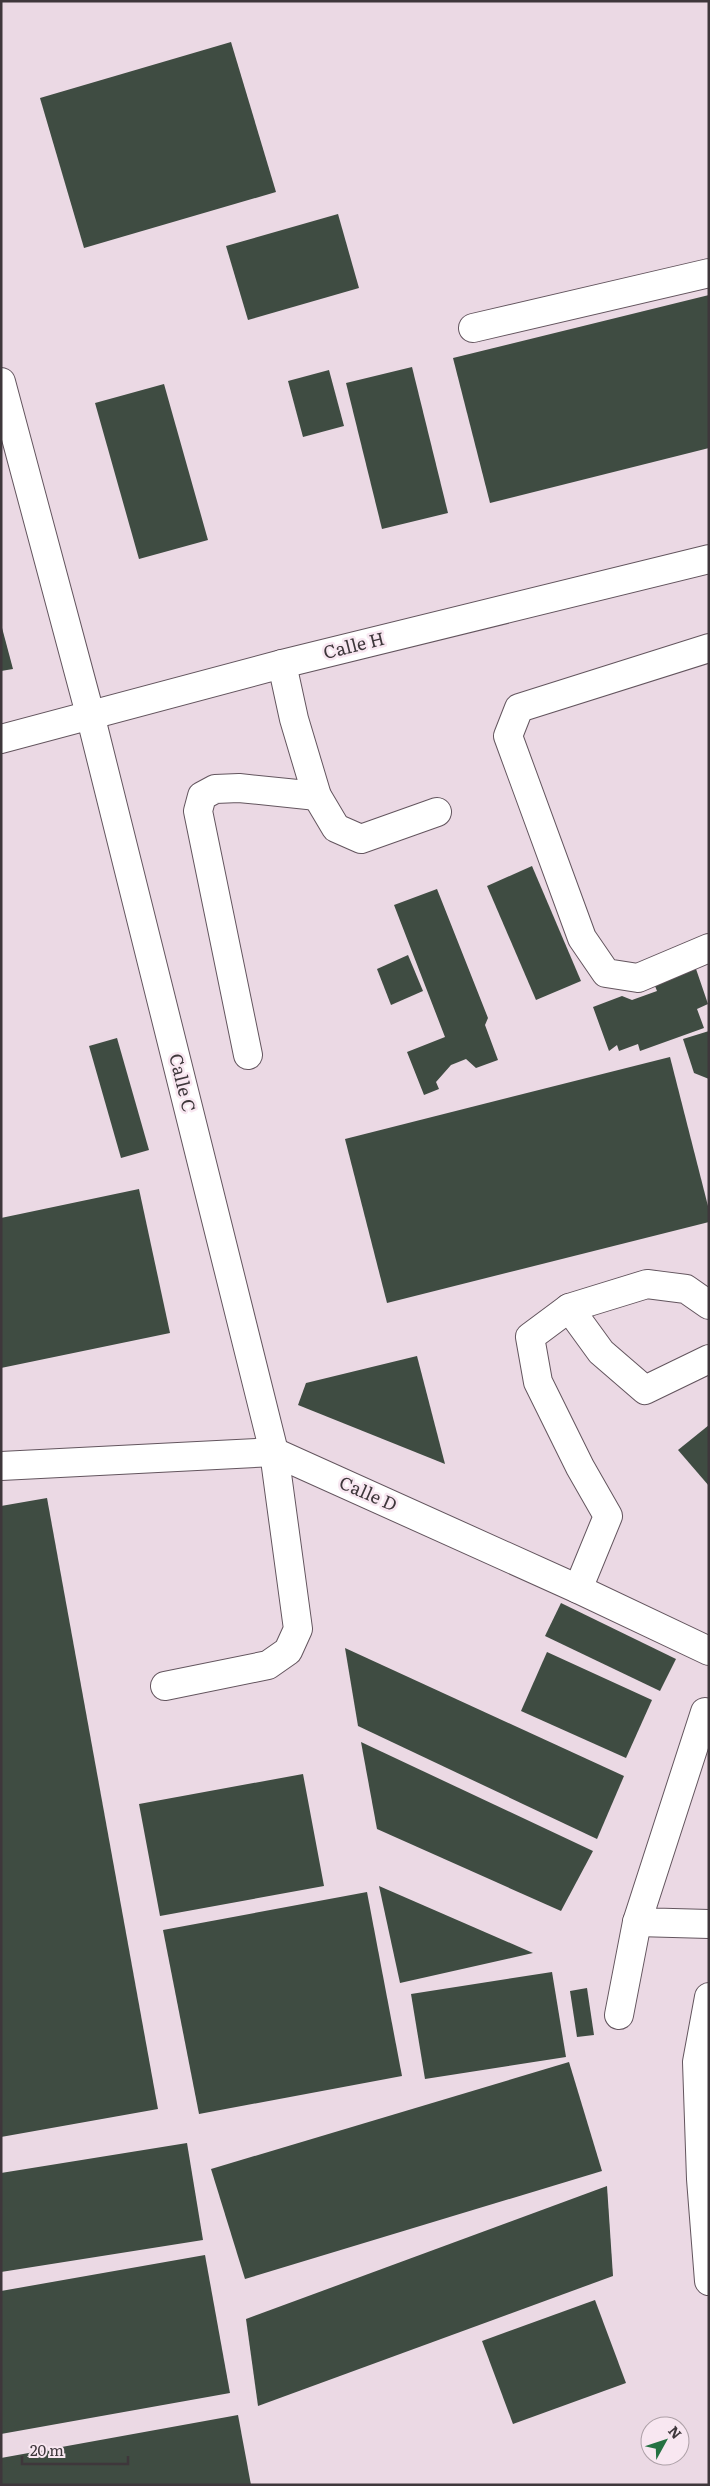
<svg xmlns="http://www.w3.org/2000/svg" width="710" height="2486" font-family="Literata,serif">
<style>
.building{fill:#3f4c42}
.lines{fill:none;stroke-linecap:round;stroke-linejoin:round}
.minor-casing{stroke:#63555e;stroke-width:30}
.minor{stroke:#fff;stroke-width:28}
.labels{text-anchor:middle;stroke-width:5;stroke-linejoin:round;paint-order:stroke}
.street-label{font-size:18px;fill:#3e373b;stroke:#f8e7f1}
</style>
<rect width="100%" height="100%" fill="#ebd9e4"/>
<g class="building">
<path d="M231,42L276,192L84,248L40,98Z"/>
<path d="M338,214L359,288L248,320L226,246Z"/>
<path d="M709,295V448L490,503L453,358Z"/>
<path d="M412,367L448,513L382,529L346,383Z"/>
<path d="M329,370L344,426L303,437L288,381Z"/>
<path d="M164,384L208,540L139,559L95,403Z"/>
<path d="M1,624L13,669L1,671Z"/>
<path d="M532,866L581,981L536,1000L487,886Z"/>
<path d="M437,889L488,1018L485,1025L498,1060L476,1068L466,1059L451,1065L436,1082L439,1089L424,1095L407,1052L445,1037L394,905Z"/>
<path d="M408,955L423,991L391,1005L377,969Z"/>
<path d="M695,966L708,1004L697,1009L704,1028L640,1051L638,1044L619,1051L617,1045L609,1051L593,1007L622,996L632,1000L657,991L653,981Z"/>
<path d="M709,1031V1079L694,1073L683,1039Z"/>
<path d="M117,1038L149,1150L121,1158L89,1046Z"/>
<path d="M670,1057L709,1210V1222L387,1303L345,1139Z"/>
<path d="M139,1189L170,1333L1,1368V1218Z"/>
<path d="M417,1356L445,1464L298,1405L306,1383Z"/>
<path d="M709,1425V1486L678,1450Z"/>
<path d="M47,1498L158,2109L1,2137V1506Z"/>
<path d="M561,1603L676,1659L660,1691L545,1636Z"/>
<path d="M345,1648L624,1776L597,1839L358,1726Z"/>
<path d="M547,1652L652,1700L626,1758L521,1711Z"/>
<path d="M361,1742L593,1851L561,1911L377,1829Z"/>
<path d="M303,1774L324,1886L160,1916L139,1804Z"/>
<path d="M379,1886L533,1953L400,1983Z"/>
<path d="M367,1892L402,2076L199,2114L163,1930Z"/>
<path d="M552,1972L566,2057L425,2079L411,1994Z"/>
<path d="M587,1988L594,2035L577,2037L570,1991Z"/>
<path d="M569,2062L602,2171L245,2279L211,2169Z"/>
<path d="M187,2143L203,2240L1,2272V2173Z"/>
<path d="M607,2186L613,2276L258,2406L246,2319Z"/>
<path d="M205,2255L230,2393L1,2434V2291Z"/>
<path d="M595,2300L626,2383L513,2424L482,2341Z"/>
<path d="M238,2415L251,2485H1V2458Z"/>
</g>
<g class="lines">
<g class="minor-casing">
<g id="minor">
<path d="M473,328L709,273"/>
<path d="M1,382L90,714L274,1452L298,1629L288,1651L268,1665L165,1686"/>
<path d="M709,648L519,708L508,736L582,938L606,973L638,978L709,948"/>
<path d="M282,664L294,719L317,796L336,828L361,839L437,812"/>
<path d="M1,739L282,664L709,559"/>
<path d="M248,1055L198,811L202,796L215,789L239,788L317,796"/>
<path d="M569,1308L601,1352L645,1390L709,1359"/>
<path d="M1,1466L274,1452L578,1589L709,1651"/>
<path d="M578,1589L608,1516L580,1467L538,1382L530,1337L569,1308L647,1284L686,1289L709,1305"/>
<path d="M705,1712L637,1922L709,1924"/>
<path d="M709,1997L697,2062L701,2179L709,2281"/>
<path d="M619,2015L637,1922"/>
</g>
</g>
<use href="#minor" class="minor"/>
</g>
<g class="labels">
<g class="street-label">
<text transform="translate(354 646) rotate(-14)" y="6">Calle H</text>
<text transform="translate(182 1083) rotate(76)" y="6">Calle C</text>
<text transform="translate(368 1494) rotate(24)" y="6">Calle D</text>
</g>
</g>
<rect width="710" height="2486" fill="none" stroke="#3e373b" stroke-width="5"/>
<g transform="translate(665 2441) rotate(50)"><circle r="24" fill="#f8e7f1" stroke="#aea1a8"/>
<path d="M0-4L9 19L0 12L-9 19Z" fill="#247242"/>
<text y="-8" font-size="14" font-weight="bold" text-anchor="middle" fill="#3e373b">N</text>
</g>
<path d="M22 2456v8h106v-8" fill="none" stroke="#3e373b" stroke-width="2.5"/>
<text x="30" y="2456" font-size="15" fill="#3e373b" stroke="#f8e7f1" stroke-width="4" paint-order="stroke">20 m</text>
</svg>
